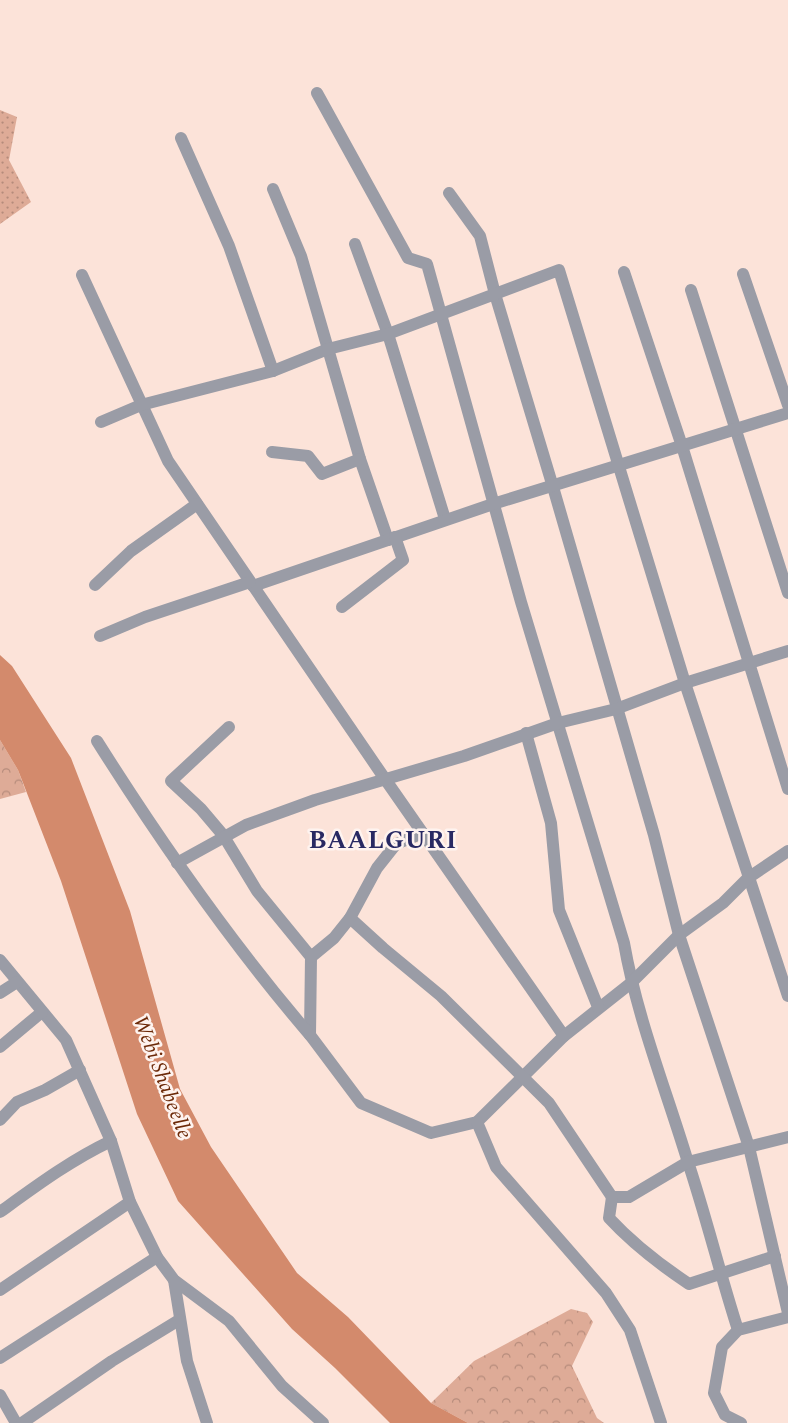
<svg xmlns="http://www.w3.org/2000/svg" width="788" height="1423" font-family="Spectral,serif">
<style>
.grass{fill:url(#grass-dots)}
.forest{fill:url(#forest-crowns)}
.water{fill:#d38a6c}
.lines{fill:none;stroke-linecap:round;stroke-linejoin:round}
.street{stroke:#9a9ca6;stroke-width:12}
.labels{text-anchor:middle;stroke-width:5;stroke-linejoin:round;paint-order:stroke}
.water-label{font-size:21px;font-style:italic;fill:#6c2908;stroke:#fef3ef}
.district-label{font-size:25px;font-weight:bold;letter-spacing:1px;fill:#282963;stroke:#fef3ef}
</style>
<defs>
<pattern id="grass-dots" width="8" height="8" patternUnits="userSpaceOnUse" patternTransform="scale(1.25)"><rect width="8" height="8" fill="#deab97"/><path d="M2 2h.1M6 6h.1" fill="none" stroke="#b58b7b" stroke-width="1.8" stroke-linecap="round"/></pattern>
<pattern id="forest-crowns" width="20" height="18" patternUnits="userSpaceOnUse" patternTransform="scale(1.25)"><rect width="20" height="18" fill="#deab97"/><path d="M2 6a3 3 0 1 1 6 0M12 15a3 3 0 1 1 6 0" fill="none" stroke="#b58b7b"/></pattern>
</defs>
<rect width="100%" height="100%" fill="#fce3d9"/>
<path class="grass" d="M0,110L17,117L9,160L31,202L0,224Z"/>
<g class="forest">
<path d="M0,740L18,770L26,792L0,799Z"/>
<path d="M571,1309L587,1313L593,1322L572,1366L597,1418L604,1423H468L431,1403L474,1361Z"/>
</g>
<path class="water" d="M0,655L12,666L71,758L130,911L180,1089L211,1147L297,1273L348,1317L431,1403L468,1423H390L335,1368L292,1329L178,1201L137,1114L61,881L18,770L0,740Z"/>
<g class="lines">
<g class="street">
<path d="M317,93L408,258L427,264L521,602L624,943C637,1017 665,1087 687,1159C706,1216 720,1274 738,1330"/>
<path d="M181,138L229,246L273,371"/>
<path d="M273,189L301,256L360,459L388,540"/>
<path d="M449,193L480,236L495,294L553,487L654,835L679,935L749,1147L788,1313"/>
<path d="M355,244L388,334L445,519"/>
<path d="M624,272L682,446L788,789"/>
<path d="M743,274L788,405"/>
<path d="M82,275L168,461L385,779L564,1036"/>
<path d="M691,290L788,593"/>
<path d="M101,422L141,405L273,371L328,349L388,334L559,270L685,683L788,996"/>
<path d="M272,452L308,456L322,474L360,459"/>
<path d="M95,585L131,551L197,504"/>
<path d="M253,586L493,504L788,413"/>
<path d="M342,607L403,560L395,537"/>
<path d="M100,636L145,617L250,582"/>
<path d="M229,727L171,781L201,809L223,835L257,891L311,957L310,1035L361,1103L431,1133L477,1122L564,1036L631,983L679,935L723,903L748,878L788,851"/>
<path d="M526,733L551,823L559,910L598,1007"/>
<path d="M97,741C162,844 231,943 310,1035"/>
<path d="M177,863L246,825L315,800L464,756L558,723L616,709L685,683L788,651"/>
<path d="M350,918L383,948L441,996L549,1103L612,1197H629L688,1162L788,1137"/>
<path d="M311,957L334,938L350,918L377,868L396,844L423,833"/>
<path d="M0,960L66,1040L111,1141L130,1202L157,1257L174,1280L229,1321L282,1386L323,1423"/>
<path d="M0,993L17,982"/>
<path d="M0,1047L42,1012"/>
<path d="M0,1120L17,1102L45,1090L80,1070"/>
<path d="M477,1122L496,1167L606,1293L630,1330L661,1423"/>
<path d="M612,1197L609,1218C633,1244 659,1264 689,1284L775,1256"/>
<path d="M0,1212C36,1186 71,1160 111,1141"/>
<path d="M174,1280L187,1361L207,1423"/>
<path d="M0,1290L130,1202"/>
<path d="M0,1358L157,1257"/>
<path d="M0,1395L16,1423"/>
<path d="M22,1423L112,1361L179,1320"/>
<path d="M741,1423L725,1415L714,1393L722,1347L738,1330L788,1317"/>
</g>
</g>
<g class="labels">
<g class="water-label">
<text transform="translate(163 1077) rotate(69)" y="7">Webi Shabeelle</text>
</g>
<g class="district-label">
<text x="383" y="848">BAALGURI</text>
</g>
</g>
</svg>
